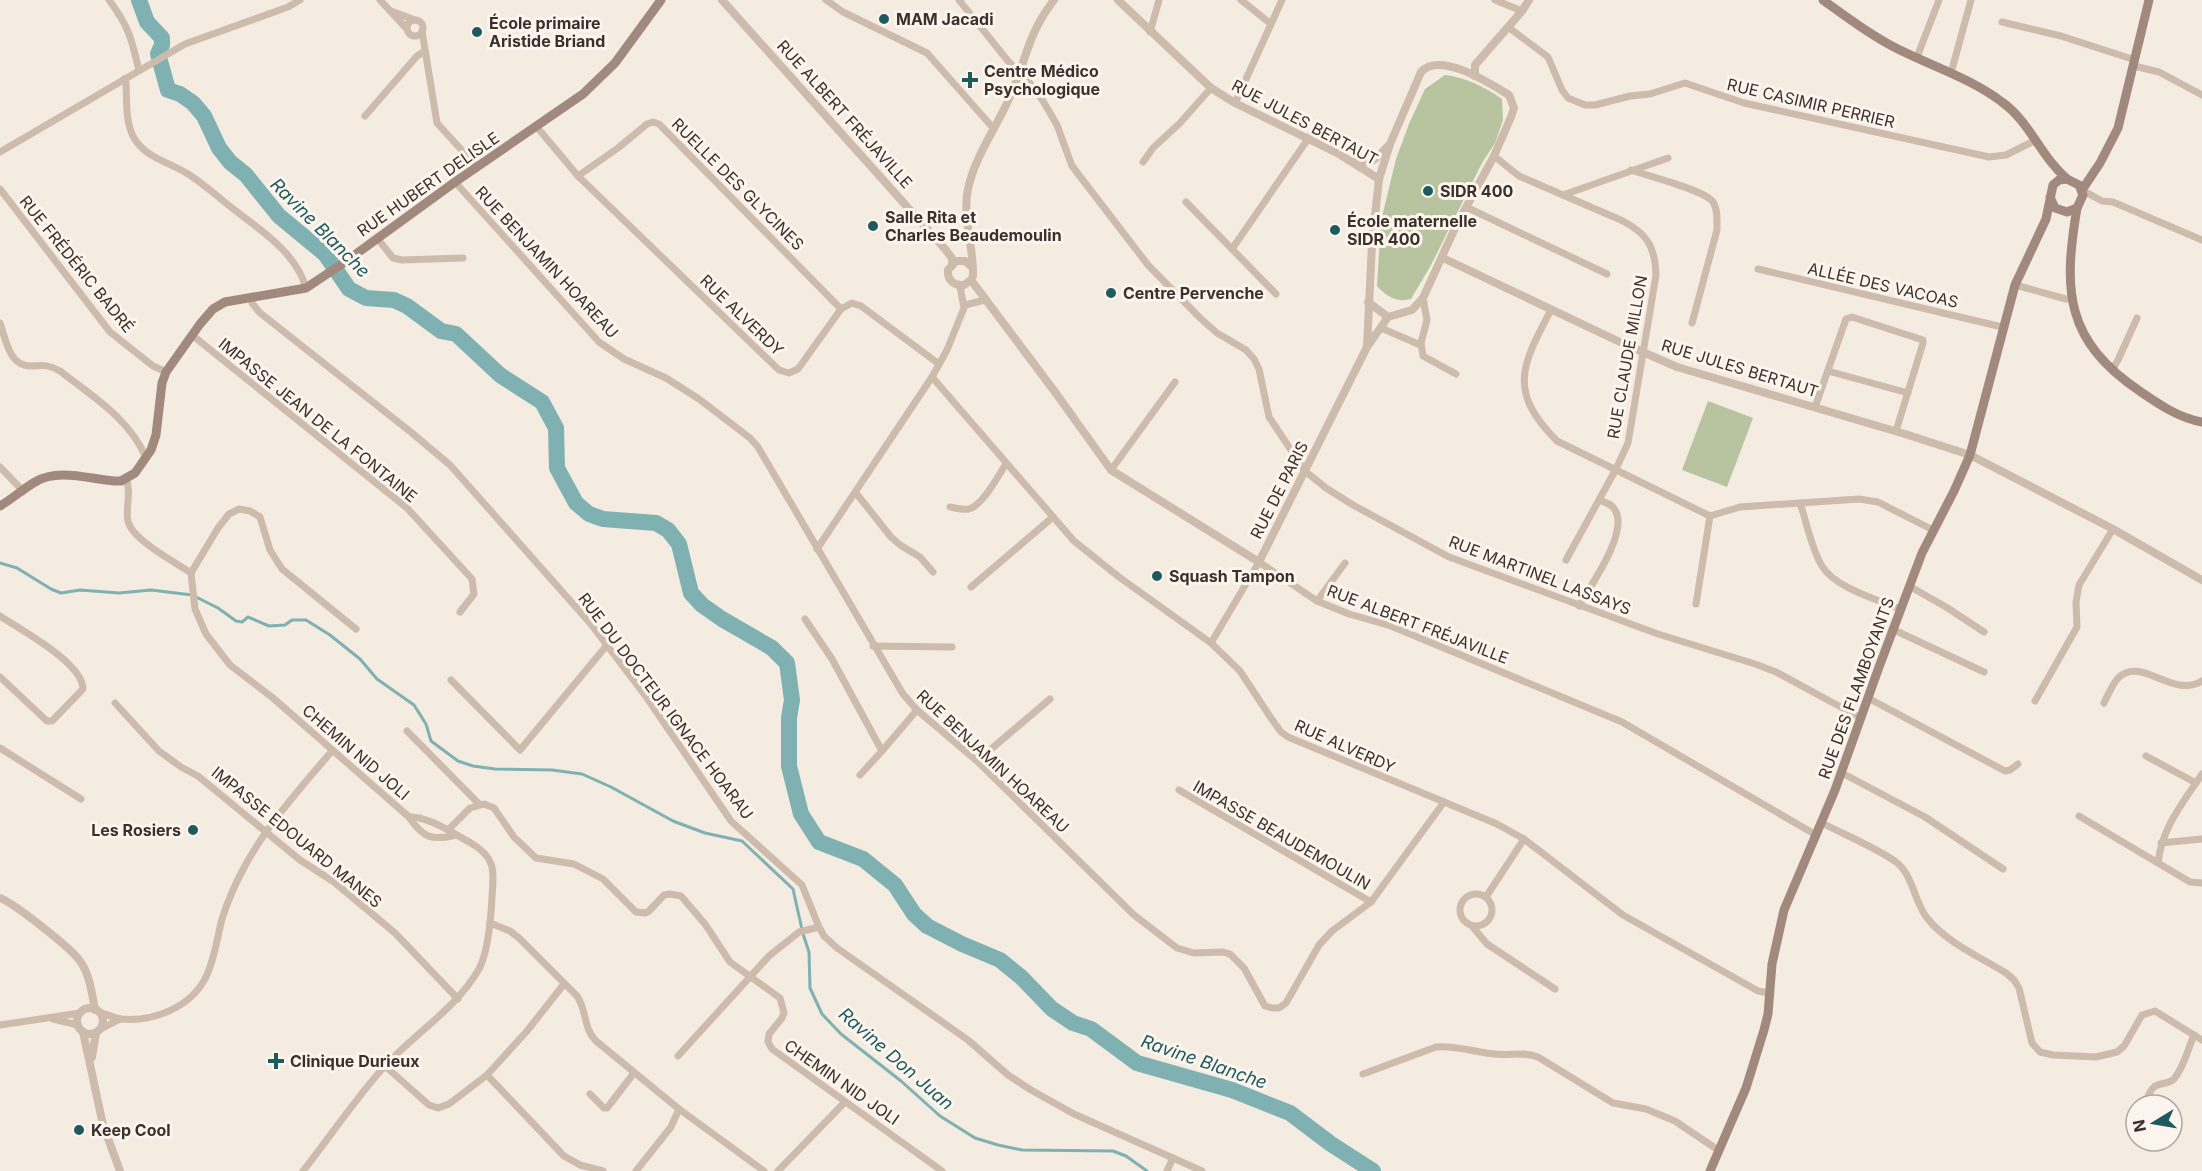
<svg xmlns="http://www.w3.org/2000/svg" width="2202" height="1171" font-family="Inter,sans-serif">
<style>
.green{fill:#b8c4a0}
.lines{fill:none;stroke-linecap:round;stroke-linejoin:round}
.stream{stroke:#7fb0b2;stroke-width:3}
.river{stroke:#7fb0b2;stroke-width:16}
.minor{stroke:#cdbbac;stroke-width:7}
.tertiary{stroke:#cdbbac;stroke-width:8}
.secondary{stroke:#a18a7d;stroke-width:9}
.poi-dot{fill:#1f5a5e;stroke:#fbf5ee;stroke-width:2}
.labels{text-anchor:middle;stroke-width:6;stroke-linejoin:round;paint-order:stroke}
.poi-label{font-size:16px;font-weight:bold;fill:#3b302b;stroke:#fbf5ee;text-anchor:start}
.street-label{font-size:16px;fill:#3b302b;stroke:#fbf5ee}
.water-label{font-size:18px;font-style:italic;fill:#1f5a5e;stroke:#fbf5ee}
</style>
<rect width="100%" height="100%" fill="#f4ebe1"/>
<g class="green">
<path d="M1445,75C1467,78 1483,86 1502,99L1503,120L1495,143L1482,163L1431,265L1411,299C1396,303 1386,296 1377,286L1381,221L1396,159L1409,124L1425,89Z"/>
<path d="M1708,401L1753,418L1727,487L1682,470Z"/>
</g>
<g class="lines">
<path class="stream" d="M0,563L17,568L51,589L61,593L80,590L119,593L151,590L192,595L218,608L236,621L242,622L248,617L269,626L285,625L292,620H306L330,635L360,659L377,679L414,705L426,724L431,741L458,761L473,766L495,769L552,770L582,774L611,787L673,821L705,833L742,841L793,889L803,934L809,952L810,988L822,1014L841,1034L901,1081L940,1116L975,1138L998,1145L1022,1150L1113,1151L1126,1156L1147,1171"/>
<path class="river" d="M139,0L147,22L162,38V45L158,54L168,90L180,94L193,103L204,116L219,148L230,162L246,175L279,216L325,254L349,289L366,298L394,300L407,306L441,331L456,334L500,375L542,402L556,428L557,468L576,503L589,514L603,519L656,523L668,530L679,544L691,593L702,605L722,619L772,648L787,663L792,700L789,718V766L801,814L819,842L863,859L895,885L914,914L927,926L962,944L1000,960L1021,977L1052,1009L1073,1023L1091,1029L1137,1063L1232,1090L1290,1113L1331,1144L1373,1171"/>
<g class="minor">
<path d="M109,0C129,27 131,37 139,70"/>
<path d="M380,0L407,29"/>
<path d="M826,0L843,12L927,53L994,129"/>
<path d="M959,0L1008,61L1027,79L1043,101L1057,125L1072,166L1148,265L1200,318L1217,333L1246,350L1254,359L1259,369L1269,417L1305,471L1326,488L1353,505L1449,557L1658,634L1755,664L1776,672L1861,718"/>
<path d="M1241,0L1271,24"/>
<path d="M1495,0L1522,11"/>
<path d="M391,11L415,20"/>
<circle cx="415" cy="28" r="8"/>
<path d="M2002,22L2061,36L2135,60"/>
<path d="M1508,27L1548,57L1562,90L1568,98L1585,105H1595L1630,96L1650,94L1685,83L1744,103L1989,157L2006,155L2036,140"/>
<path d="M422,31L437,123L477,167"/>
<path d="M1150,32L1159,0"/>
<path d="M1917,57L1939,0"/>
<path d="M2134,66L2159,72L2202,95"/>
<path d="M1951,73L1971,0"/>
<path d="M124,79L126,83C127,101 125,122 134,138C146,159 173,163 191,176C205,185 218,197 232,208C259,229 296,252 306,288"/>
<path d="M1236,101L1282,0"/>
<path d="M365,116L417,56L425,51"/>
<path d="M536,126L578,176L779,370L789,373L798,369L841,309L852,303L861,306L939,364"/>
<path d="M0,152L185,44L288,7L300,0"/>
<path d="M1494,156L1519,176L1623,221C1647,234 1655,246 1656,275L1628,443L1616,469L1566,560"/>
<path d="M1143,162L1153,148L1180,123L1211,88"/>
<path d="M1631,170C1647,176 1705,190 1713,202C1718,210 1717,221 1717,230L1692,323"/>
<path d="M578,176L618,148L647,124L653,122L659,124L841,309"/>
<path d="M455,182L599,342L624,359L666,378L699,399L750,438L758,447L903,694L917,710L977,761L1134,915L1177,948L1194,953L1223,952L1230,954L1244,968L1265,1006L1272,1008H1279L1286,1003L1319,945L1332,931L1371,902L1444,802"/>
<path d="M0,189L110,332L153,366L166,372"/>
<path d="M2082,190L2102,201L2113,202L2202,240"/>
<path d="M1563,195L1668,158"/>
<path d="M1186,202L1276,294"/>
<path d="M1466,207L1607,274"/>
<path d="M377,238L393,258L402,260L463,258"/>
<path d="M1232,249L1310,136"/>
<path d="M1758,269L2002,327"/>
<path d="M2015,285L2066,299H2071"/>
<path d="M251,297L252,303L259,312L412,433L450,465L590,623L647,698L731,821L802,885L819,927L824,936L837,948L968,1040L1008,1075L1031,1090L1074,1114L1202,1171"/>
<path d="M965,305L985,300"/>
<path d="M1551,310C1522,365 1507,391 1557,441L1710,516L1740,507L1859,499L1878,502L1933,530"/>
<path d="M0,323C6,340 9,367 32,366C43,365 50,365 60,371C92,396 130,419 146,458"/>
<path d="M1381,328L1418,344L1421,343L1427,320L1423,298"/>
<path d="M192,335L407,508L472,579L474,594L460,612"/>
<path d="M1421,343L1423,356L1456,374"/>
<path d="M2112,370L2118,360L2137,318"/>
<path d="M1828,371L1908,393"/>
<path d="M932,377L1074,541L1119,577L1211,643L1240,671L1271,718L1281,732L1288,737L1497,824L1524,839L1623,915L1758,991L1770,993"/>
<path d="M1815,407L1846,319L1852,317L1923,340V343L1896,431"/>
<path d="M0,467L23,491"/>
<path d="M1111,470L1175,382"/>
<path d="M126,478C132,493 125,507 128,521C132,540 175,562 191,573L195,609L206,634L230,665L273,698L409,817C428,816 454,834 471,843C496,858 494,870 492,897C491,916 488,952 479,969C456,1009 415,1033 384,1067C355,1099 330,1137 303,1171"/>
<path d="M856,493L891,537L900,545L920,557L933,572"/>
<path d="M1800,503C1807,523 1811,548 1822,566C1835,588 1877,599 1900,609"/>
<path d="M950,507C956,508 964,510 969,509C983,505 998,476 1006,464"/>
<path d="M817,549L932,377L947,350L964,308L960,286"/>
<path d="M191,573L218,528L229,514L239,509L250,511L260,517L270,550L282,569L356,629"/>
<path d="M1909,586L1946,607L1984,632"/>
<path d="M971,587L1053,517"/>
<path d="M1317,601L1345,563"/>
<path d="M1696,604L1710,516"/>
<path d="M1579,606C1591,585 1629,532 1615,510C1612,504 1605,502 1599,500"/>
<path d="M0,616C21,630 83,663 83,689L52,721H47L0,677"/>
<path d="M805,619L832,659L882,751"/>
<path d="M1892,629L1984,672"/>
<path d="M1211,643L1259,562L1317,601L1349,614L1391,626L1622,722L1816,835"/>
<path d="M873,646L952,647"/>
<path d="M451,680L520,750L607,645"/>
<path d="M1868,698L2005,771L2010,770L2018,764"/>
<path d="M2035,701L2077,627L2076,602L2079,585L2113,529"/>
<path d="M115,703L159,751L181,767L198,776L300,860L334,882L395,933L458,999"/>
<path d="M2104,703C2108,695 2112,685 2118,678C2141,655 2172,699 2202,681"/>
<path d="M407,731L479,804"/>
<path d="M0,748L81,799"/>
<path d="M2146,756L2196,783"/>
<path d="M977,761L1050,699"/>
<path d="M1842,773L1925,817L2003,869"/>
<path d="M860,775L882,751L917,710"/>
<path d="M1179,790L1371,902"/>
<path d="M2079,816L2190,882L2202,883"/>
<path d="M409,817C423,838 432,841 456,835"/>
<path d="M1822,823C1843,834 1877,848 1896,862C1913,875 1914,901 1927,918C1946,942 1980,957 2006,973L2014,980L2019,988L2032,1043L2040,1052L2053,1055L2096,1057L2117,1052L2124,1046L2142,1015L2155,1011L2202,1040"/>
<path d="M448,830L470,808L484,804L494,808L514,837L536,858L574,864L603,879L636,912L645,913L649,911L664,895L670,894L681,896L705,924L730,962L780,998L784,1013L782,1018L769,1034L768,1042L772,1049L942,1171"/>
<path d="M2161,843L2202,839"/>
<path d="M2158,862C2163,826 2182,804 2202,774"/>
<circle cx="1476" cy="910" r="16"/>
<path d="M1486,897L1524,839"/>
<path d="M490,923L510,931L519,938L577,996C587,1010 583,1028 596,1041L679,1109L764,1171"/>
<path d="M1472,926L1487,944L1555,989"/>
<path d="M99,1012C106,1014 114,1018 121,1019C154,1022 191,1007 206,977C215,958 217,938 222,919C228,900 236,882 246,864C268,824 302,786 332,751"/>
<path d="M53,1019L78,1025"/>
<path d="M0,1025L80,1013"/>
<path d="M99,1030L120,1019"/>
<path d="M678,1056L769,956L799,932L819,927"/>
<path d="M385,1066L429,1105L438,1108L449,1104L487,1075L527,1031L564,984"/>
<path d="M1363,1074L1436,1047C1455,1045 1474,1052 1494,1054C1510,1056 1521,1051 1538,1057L1613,1103L1646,1109L1675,1121L1718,1150"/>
<path d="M487,1075L564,1156L580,1165L603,1171"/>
<path d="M590,1094L604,1108H607L634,1073"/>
<path d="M2144,1105C2147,1100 2149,1092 2153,1088C2158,1082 2168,1085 2174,1079C2184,1067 2188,1049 2194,1035"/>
<path d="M636,1171L671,1127L679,1109"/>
<path d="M778,1171L845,1102"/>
<path d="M1167,1171L1173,1158"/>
</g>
<g class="tertiary">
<path d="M722,0L945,249L952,258V263"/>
<path d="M1118,0L1211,88L1235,103L1339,154L1379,179"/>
<path d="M1475,76V65L1522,11L1529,0"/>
<path d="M1355,158C1373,167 1375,159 1388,146"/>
<path d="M1443,258L1622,343L1677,367L1905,434L1970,455L2113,529L2202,580"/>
<path d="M972,267L965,261H956L948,270C947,280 954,286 964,285L971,280L973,276C974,248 962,217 968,189C975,155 999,124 1012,92C1027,56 1029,32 1054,0"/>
<path d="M971,280L1055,392L1111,470L1259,562L1367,347L1388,317L1412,310L1423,298L1456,226L1494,156L1511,117L1514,108L1509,95C1489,83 1440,51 1421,72L1390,144L1379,179L1372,244L1367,347"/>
<path d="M1368,302L1388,317"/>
<path d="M0,898C15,904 71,948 80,961C90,975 92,994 95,1010"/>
<circle cx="90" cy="1021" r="13"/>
<path d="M83,1032L103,1125L120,1171"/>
<path d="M92,1057L96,1033"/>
</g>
<g class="secondary">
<path d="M1823,0C1845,16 1867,33 1892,46C1928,65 1969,77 2002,102C2030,122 2041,157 2067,179"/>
<path d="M2082,190L2100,163L2118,128L2149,0"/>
<path d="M2077,208C2063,291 2065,341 2141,392C2160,405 2179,418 2202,422"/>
<path d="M0,506C12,499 23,489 35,482C58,468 89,479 114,481H121L135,473L151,450L156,435L162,383L166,372L200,324L213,309L225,302L306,288L345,262L455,182L583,94L615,63L661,0"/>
<path d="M1710,1171L1746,1088L1764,1030L1768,1014L1772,964L1784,910L1835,790L1879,667L1922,553L1954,491L1970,455L2015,285L2046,219L2053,185L2059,180L2067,179L2079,185L2083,195L2077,208L2067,212L2055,208L2050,197"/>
</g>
</g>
<g class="poi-dot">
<circle cx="884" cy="19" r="6"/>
<circle cx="477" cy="32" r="6"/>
<path d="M967 71h6v6h6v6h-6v6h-6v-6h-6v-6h6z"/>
<circle cx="1428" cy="191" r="6"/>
<circle cx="873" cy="226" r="6"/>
<circle cx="1335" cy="230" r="6"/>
<circle cx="1111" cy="293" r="6"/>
<circle cx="1157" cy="576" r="6"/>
<circle cx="193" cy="830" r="6"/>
<path d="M273 1052h6v6h6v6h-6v6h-6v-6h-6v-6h6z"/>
<circle cx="79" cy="1130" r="6"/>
</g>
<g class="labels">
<g class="poi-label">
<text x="896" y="25">MAM Jacadi</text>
<text x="489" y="29">École primaire<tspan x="489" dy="18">Aristide Briand</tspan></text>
<text x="984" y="77">Centre Médico<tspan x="984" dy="18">Psychologique</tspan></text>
<text x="1440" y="197">SIDR 400</text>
<text x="885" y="223">Salle Rita et<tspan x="885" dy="18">Charles Beaudemoulin</tspan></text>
<text x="1347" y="227">École maternelle<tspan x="1347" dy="18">SIDR 400</tspan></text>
<text x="1123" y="299">Centre Pervenche</text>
<text x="1169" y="582">Squash Tampon</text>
<text x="181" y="836" text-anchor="end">Les Rosiers</text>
<text x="290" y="1067">Clinique Durieux</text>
<text x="91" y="1136">Keep Cool</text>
</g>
<g class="street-label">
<text transform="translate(1811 103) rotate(13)" y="6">RUE CASIMIR PERRIER</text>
<text transform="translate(845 114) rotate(48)" y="6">RUE ALBERT FRÉJAVILLE</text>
<text transform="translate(1305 122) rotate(28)" y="6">RUE JULES BERTAUT</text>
<text transform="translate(428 184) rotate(-35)" y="6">RUE HUBERT DELISLE</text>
<text transform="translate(738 184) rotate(45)" y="6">RUELLE DES GLYCINES</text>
<text transform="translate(547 262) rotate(47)" y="6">RUE BENJAMIN HOAREAU</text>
<text transform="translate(77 264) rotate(51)" y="6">RUE FRÉDÉRIC BADRÉ</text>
<text transform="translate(1883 285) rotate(13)" y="6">ALLÉE DES VACOAS</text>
<text transform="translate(742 315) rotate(44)" y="6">RUE ALVERDY</text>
<text transform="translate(1627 357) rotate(-80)" y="6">RUE CLAUDE MILLON</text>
<text transform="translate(1740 368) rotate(17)" y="6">RUE JULES BERTAUT</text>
<text transform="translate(318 420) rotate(39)" y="6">IMPASSE JEAN DE LA FONTAINE</text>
<text transform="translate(1279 490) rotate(-63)" y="6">RUE DE PARIS</text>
<text transform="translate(1540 575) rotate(21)" y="6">RUE MARTINEL LASSAYS</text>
<text transform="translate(1418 624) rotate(21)" y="6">RUE ALBERT FRÉJAVILLE</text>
<text transform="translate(1856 688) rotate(-70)" y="6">RUE DES FLAMBOYANTS</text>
<text transform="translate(666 706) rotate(53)" y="6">RUE DU DOCTEUR IGNACE HOARAU</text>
<text transform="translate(1345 746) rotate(24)" y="6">RUE ALVERDY</text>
<text transform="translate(356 752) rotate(41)" y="6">CHEMIN NID JOLI</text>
<text transform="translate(993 761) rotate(43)" y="6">RUE BENJAMIN HOAREAU</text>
<text transform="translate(1282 835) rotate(30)" y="6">IMPASSE BEAUDEMOULIN</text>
<text transform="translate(297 837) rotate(39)" y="6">IMPASSE EDOUARD MANES</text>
<text transform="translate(842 1082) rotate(35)" y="6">CHEMIN NID JOLI</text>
</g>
<g class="water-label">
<text transform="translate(320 228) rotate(45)" y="6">Ravine Blanche</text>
<text transform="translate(896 1059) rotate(41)" y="6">Ravine Don Juan</text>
<text transform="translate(1204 1062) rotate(19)" y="6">Ravine Blanche</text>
</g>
</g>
<g transform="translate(2154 1123) rotate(259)"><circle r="28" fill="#fbf5ee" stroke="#aea6a0" stroke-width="1.5"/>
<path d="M0-4.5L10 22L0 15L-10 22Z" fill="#1f5a5e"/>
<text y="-9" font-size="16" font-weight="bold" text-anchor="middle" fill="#3b302b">N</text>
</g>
</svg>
